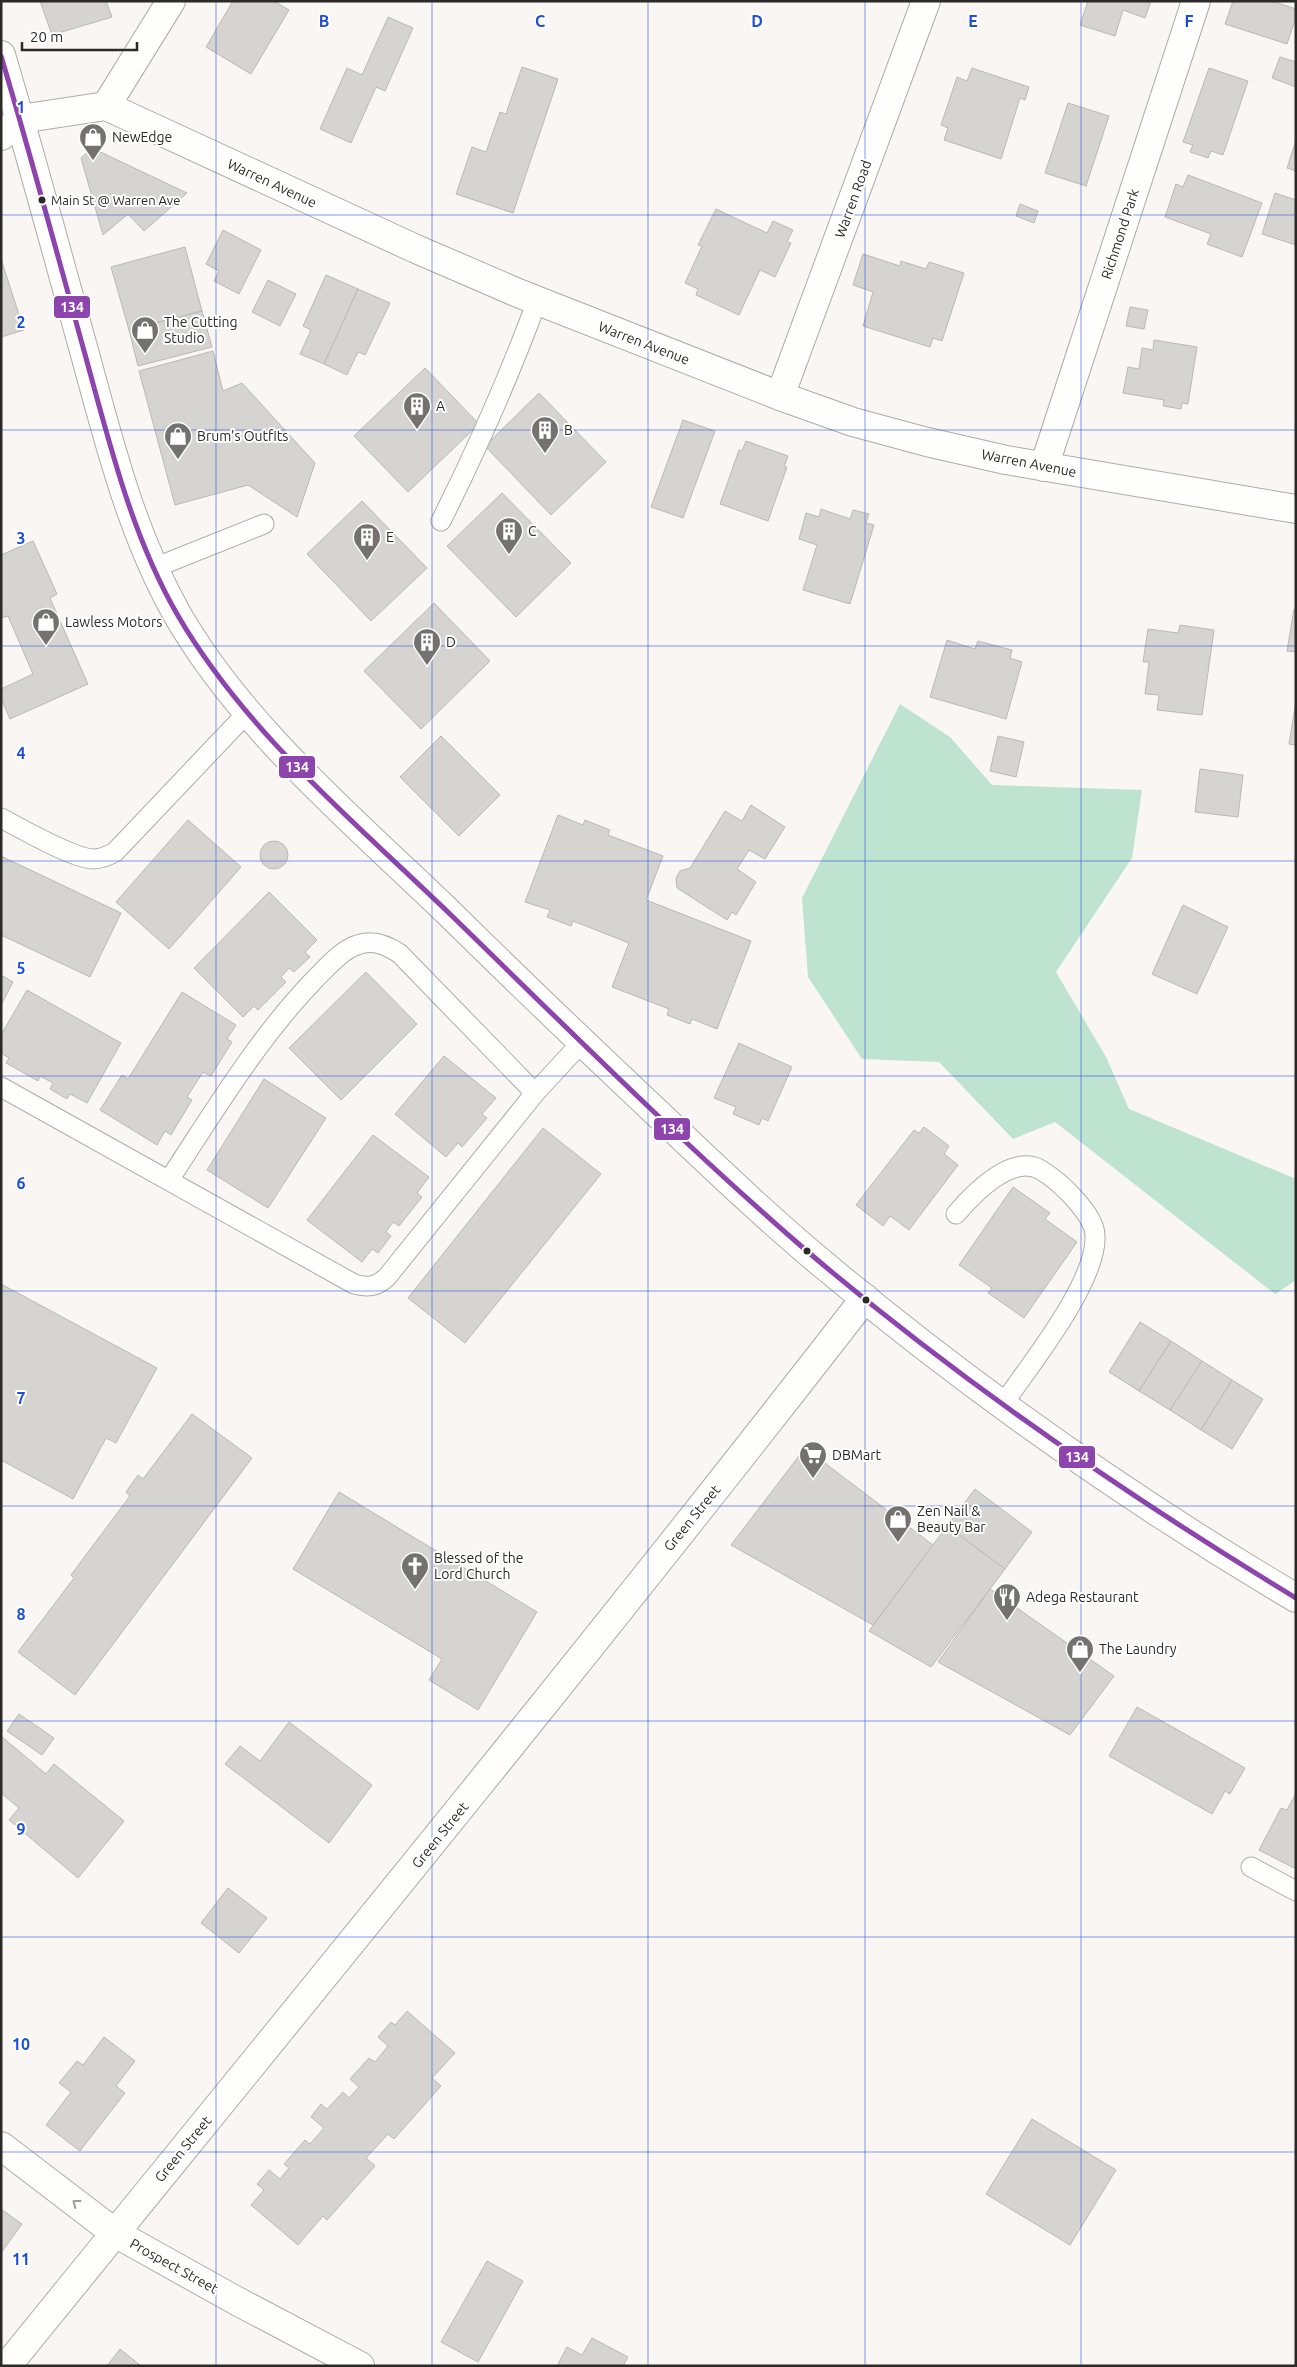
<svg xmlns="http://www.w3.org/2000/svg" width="1297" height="2367" font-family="Ubuntu,sans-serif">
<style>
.forest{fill:#bee3d0}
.building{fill:#d6d4d1;stroke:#bbb8b6}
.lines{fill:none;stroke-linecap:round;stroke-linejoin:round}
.service-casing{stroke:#aeaba9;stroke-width:21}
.minor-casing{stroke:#aeaba9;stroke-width:30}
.tertiary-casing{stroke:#aeaba9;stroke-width:30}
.primary-casing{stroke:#aeaba9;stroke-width:30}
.service{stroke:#fefefd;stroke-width:19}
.minor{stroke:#fefefd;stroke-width:28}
.tertiary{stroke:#fefefd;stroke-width:28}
.primary{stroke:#fefefd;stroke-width:28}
.bus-1-casing{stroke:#fff;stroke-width:9}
.bus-1{stroke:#8e44ad;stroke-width:5}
.oneway{stroke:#a09f9d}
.grid{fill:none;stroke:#1d4ed8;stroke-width:1;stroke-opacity:0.55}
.bus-dot{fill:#2c2a28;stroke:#fff;stroke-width:2}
.labels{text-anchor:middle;stroke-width:4;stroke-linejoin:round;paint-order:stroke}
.bus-label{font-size:13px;fill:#2c2a28;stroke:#fff;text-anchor:start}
.poi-label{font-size:14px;fill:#2c2a28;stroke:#fff;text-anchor:start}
.street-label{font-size:14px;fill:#2c2a28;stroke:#fff}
.grid-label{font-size:16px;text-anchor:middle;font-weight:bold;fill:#1d4ed8;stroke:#fff;stroke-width:4;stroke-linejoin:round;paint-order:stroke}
.line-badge{stroke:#fff;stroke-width:2}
.badge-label{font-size:14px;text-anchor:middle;font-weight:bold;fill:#fff}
</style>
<rect width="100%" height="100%" fill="#f9f6f3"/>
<path class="forest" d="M900,704L950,737L992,785L1142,790L1132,858L1056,972L1106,1057L1129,1109L1296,1179V1280L1275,1294L1055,1122L1013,1139L939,1062L862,1059L808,977L802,898Z"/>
<g class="building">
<path d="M40,1H106L112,17L52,35Z"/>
<path d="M233,1H274L289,10L251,74L206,47Z"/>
<path d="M1088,1H1151L1145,18L1123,10L1115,36L1080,25Z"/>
<path d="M1233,1H1272L1296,9V17L1287,44L1225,24Z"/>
<path d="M388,17L413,28L385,91L376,87L351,143L320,129L347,68L362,75Z"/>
<path d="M1280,57L1296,62V87L1272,78Z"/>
<path d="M522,67L558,79L513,213L456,194L472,147L486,152L500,112L506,114Z"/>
<path d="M972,68L1029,87L1025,100L1020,98L1001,159L944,140L948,128L941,125L957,77L967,81Z"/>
<path d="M1209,68L1248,81L1223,155L1211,151L1208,158L1190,152L1193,145L1183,142Z"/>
<path d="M1068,103L1109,116L1086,186L1045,173Z"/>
<path d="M1296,140V171L1287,168Z"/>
<path d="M92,148L187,193L144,231L128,214L103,235L81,158Z"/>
<path d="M1188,175L1262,203L1242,257L1207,244L1211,234L1165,217L1176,184L1183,187Z"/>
<path d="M1275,193L1296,200V245L1262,234Z"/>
<path d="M1020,204L1038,211L1034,223L1016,216Z"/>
<path d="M716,209L767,233L773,221L793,230L787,242L791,243L775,277L760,270L739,315L696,295L698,289L685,283L702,246L698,245Z"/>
<path d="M223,230L261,250L239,294L214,281L219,271L206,264Z"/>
<path d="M185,247L202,311L129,330L111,267Z"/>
<path d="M863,254L900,266L901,261L926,269L929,262L964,273L942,341L933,338L930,347L863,326L873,292L853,285Z"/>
<path d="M1,259L24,330L1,337Z"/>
<path d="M326,275L358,289L324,364L300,354L311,330L303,326Z"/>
<path d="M268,280L296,294L280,326L252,312Z"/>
<path d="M358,289L390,303L365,355L358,352L347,375L324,364Z"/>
<path d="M1130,307L1148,310L1144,329L1126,326Z"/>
<path d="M202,311L212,347L138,366L129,330Z"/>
<path d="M1154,340L1197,347L1188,404L1182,403L1181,409L1163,406L1164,400L1123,393L1128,367L1139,369L1142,348L1153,350Z"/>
<path d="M213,351L223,391L242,383L315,463L297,517L248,485L175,505L139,371Z"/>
<path d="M425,368L479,424L408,492L354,436Z"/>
<path d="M539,393L606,462L551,515L485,446Z"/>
<path d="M683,420L715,431L683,518L651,507Z"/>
<path d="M746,441L788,456L784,467H787L768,521L720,504L739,450L742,451Z"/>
<path d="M502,493L571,563L516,617L447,546Z"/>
<path d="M362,501L427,568L371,621L307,554Z"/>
<path d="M821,509L850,519L853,510L869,514L866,523L874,525L850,604L803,590L817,545L799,539L806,513L819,517Z"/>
<path d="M33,541L57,594L50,598L88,684L10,719L1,698V689L33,674L8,616L1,618V555Z"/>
<path d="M434,603L490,661L421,729L364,671Z"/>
<path d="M1294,609H1296V652L1287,651Z"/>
<path d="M1180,625L1214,630L1202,715L1157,710L1159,695L1145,694L1149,662H1143L1148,629L1178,633Z"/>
<path d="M947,640L975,649L978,641L1012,650L1010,658L1022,662L1006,719L930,697Z"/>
<path d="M1296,701V745L1289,744Z"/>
<path d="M441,736L500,795L459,836L400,777Z"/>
<path d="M998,736L1024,742L1016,777L990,771Z"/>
<path d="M1200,769L1243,775L1238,817L1195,812Z"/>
<path d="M751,805L785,827L765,859L749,850L737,869L756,882L736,915L732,912L727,920L677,888L676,878L680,871L690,868L725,811L742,821Z"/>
<path d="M558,815L583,825L585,820L610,830L608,835L663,856L646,900L751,941L717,1029L692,1019L690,1024L667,1015L669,1009L612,987L629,943L573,921L571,926L547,917L550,910L525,902Z"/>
<path d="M188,820L241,867L169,949L116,902Z"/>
<circle cx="274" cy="855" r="14"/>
<path d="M1,856L121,913L90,977L1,935Z"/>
<path d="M269,892L317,940L305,952L310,957L294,972L289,968L281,977L286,982L258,1010L254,1006L243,1017L194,968Z"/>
<path d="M1183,905L1228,927L1197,994L1152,974Z"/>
<path d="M366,972L417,1024L341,1100L289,1048Z"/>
<path d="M1,975L13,982L1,1005Z"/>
<path d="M27,990L121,1043L87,1103L70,1094L67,1099L50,1089L53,1083L40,1076L38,1081L6,1063L9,1058L1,1053V1035Z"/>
<path d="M182,992L236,1025L227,1039L232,1042L211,1076L203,1072L187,1097L192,1100L171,1135L165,1131L157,1145L100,1110L122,1075L128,1079Z"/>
<path d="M739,1043L792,1067L768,1121L762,1118L759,1125L733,1114L736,1107L714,1098Z"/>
<path d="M444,1056L496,1098L482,1114L487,1118L462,1147L458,1143L446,1157L395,1114Z"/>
<path d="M264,1079L326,1118L268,1208L207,1170Z"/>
<path d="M924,1127L949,1146L944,1154L958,1165L909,1230L890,1216L883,1226L856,1205L914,1130L919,1133Z"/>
<path d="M543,1128L601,1174L465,1343L408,1298Z"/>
<path d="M373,1135L429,1177L417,1193L422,1197L399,1226L393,1222L386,1232L391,1236L378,1253L372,1249L362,1262L307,1220Z"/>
<path d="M1013,1187L1050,1213L1045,1219L1077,1242L1024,1318L988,1293L992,1288L959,1265Z"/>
<path d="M1,1284L157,1368L116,1443L106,1438L73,1499L1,1460Z"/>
<path d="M1140,1322L1171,1341L1139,1391L1109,1372Z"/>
<path d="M1171,1341L1202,1361L1170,1410L1139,1391Z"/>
<path d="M1202,1361L1232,1380L1201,1430L1170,1410Z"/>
<path d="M1232,1380L1263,1399L1232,1449L1201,1430Z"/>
<path d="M192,1414L252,1458L75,1695L18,1652L74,1578L71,1575L130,1496L126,1492L138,1475L143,1479Z"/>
<path d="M805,1448L933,1545L873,1625L731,1545Z"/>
<path d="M975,1489L1032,1532L1005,1569L947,1526Z"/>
<path d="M339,1492L537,1612L478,1710L429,1680L442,1659L293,1569Z"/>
<path d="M947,1526L1005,1569L931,1667L869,1631Z"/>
<path d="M990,1589L1114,1676L1070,1735L938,1662Z"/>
<path d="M1137,1707L1245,1768L1230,1794L1225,1791L1212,1814L1109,1756Z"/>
<path d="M19,1714L54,1738L42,1755L7,1731Z"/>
<path d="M289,1722L372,1785L329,1843L225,1764L240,1746L260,1761Z"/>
<path d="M1,1736L46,1774L54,1764L124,1821L78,1878L9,1820L19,1808L1,1793Z"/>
<path d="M1296,1793V1869L1259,1850L1281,1808L1287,1810Z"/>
<path d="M228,1888L267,1918L239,1953L201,1923Z"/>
<path d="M407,2011L455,2053L432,2078L441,2086L394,2139L388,2134L366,2158L375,2166L327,2220L323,2216L298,2245L251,2205L264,2190L257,2184L269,2170L280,2179L289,2168L284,2164L305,2140L310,2144L324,2128L311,2117L321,2104L327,2109L343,2092L349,2098L359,2087L350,2079L369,2058L375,2062L388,2046L378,2037L391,2022L395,2025Z"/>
<path d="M104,2037L135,2061L116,2086L125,2093L80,2151L46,2125L71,2092L59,2083L77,2061L83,2065Z"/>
<path d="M1032,2119L1116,2170L1070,2245L986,2194Z"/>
<path d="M1,2209L22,2224L1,2253Z"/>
<path d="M487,2261L523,2281L478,2362L441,2342Z"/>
<path d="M592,2338L628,2357L623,2366H557L567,2347L582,2355Z"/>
<path d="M120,2349L141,2366H107Z"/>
</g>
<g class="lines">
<g class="service-casing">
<g id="service">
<path d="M441,521C477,449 509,377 537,301"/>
<path d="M154,568L264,524"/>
<path d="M1,818C22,829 72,858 93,859C101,859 108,856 115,852L247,713"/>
<path d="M1,1087L354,1284C367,1288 377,1287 387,1277L535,1093L400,954C387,945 373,939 357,945C342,950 328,966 316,978C258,1038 215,1110 169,1180"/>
<path d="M535,1093L582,1042"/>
<path d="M956,1214C973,1194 1012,1153 1041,1170C1052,1177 1065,1188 1073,1197C1082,1207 1095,1222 1095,1236C1097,1282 1030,1365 1003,1404"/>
<path d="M1251,1867L1296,1891"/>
</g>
</g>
<g class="minor-casing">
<g id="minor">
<path d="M106,106L171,1"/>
<path d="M1,136L20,119L106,106L416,249L518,293L780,396L853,422L927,442L1006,460L1296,509"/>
<path d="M780,396L926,1"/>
<path d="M1044,467L1196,1"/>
<path d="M1,2146L115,2233L235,2300L360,2366"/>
</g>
</g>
<g class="tertiary-casing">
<path id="tertiary" d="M7,2366C295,2011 585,1659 865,1298"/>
</g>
<g class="primary-casing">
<path id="primary" d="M1,55C31,156 58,257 86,358C110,446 132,534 177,614C243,729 356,823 451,915C518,981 586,1046 655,1111C711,1164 766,1217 825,1266C971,1388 1132,1501 1296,1598"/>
</g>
<use href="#service" class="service"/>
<use href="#minor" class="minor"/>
<use href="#tertiary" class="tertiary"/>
<use href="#primary" class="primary"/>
<g class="bus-1-casing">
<path id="bus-1" d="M1,56C31,156 58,257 86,358C110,445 132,536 177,614C246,733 354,821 451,915C566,1027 680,1141 801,1246C955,1378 1123,1493 1296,1598"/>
</g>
<use href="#bus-1" class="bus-1"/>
</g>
<defs><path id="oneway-chevron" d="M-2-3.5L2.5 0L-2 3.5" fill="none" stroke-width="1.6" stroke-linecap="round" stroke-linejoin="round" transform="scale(1.25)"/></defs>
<use class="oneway" href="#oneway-chevron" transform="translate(76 2203) rotate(-143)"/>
<path class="grid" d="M216,1V2366M432,1V2366M648,1V2366M865,1V2366M1081,1V2366M1,215H1296M1,430H1296M1,646H1296M1,861H1296M1,1076H1296M1,1291H1296M1,1506H1296M1,1721H1296M1,1937H1296M1,2152H1296"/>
<defs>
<g id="shop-pin" transform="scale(1.4375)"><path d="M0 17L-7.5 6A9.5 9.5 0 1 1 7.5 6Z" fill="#74716f" stroke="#fff"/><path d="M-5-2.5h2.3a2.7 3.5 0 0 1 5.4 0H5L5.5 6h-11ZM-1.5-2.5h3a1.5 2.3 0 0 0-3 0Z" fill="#fff"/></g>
<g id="building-pin" transform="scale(1.4375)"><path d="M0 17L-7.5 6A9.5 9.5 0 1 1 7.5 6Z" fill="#74716f" stroke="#fff"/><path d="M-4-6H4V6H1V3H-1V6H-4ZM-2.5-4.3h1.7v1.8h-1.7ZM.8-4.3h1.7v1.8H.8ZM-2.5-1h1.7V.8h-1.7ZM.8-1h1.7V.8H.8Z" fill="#fff"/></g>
<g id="supermarket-pin" transform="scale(1.4375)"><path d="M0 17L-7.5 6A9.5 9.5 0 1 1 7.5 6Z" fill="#74716f" stroke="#fff"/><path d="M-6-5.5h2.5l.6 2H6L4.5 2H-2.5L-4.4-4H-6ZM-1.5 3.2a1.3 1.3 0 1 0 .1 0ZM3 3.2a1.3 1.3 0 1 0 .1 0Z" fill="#fff"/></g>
<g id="church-pin" transform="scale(1.4375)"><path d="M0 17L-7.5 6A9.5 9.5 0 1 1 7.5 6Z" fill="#74716f" stroke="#fff"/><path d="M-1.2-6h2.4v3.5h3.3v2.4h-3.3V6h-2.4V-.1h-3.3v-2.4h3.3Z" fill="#fff"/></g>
<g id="restaurant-pin" transform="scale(1.4375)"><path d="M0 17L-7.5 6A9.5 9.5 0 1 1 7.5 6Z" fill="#74716f" stroke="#fff"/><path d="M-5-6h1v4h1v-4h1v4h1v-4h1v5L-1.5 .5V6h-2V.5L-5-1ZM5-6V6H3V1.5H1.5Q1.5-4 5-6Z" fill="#fff"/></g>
</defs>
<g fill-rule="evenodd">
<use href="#shop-pin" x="93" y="137"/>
<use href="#shop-pin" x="145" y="330"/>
<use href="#building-pin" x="417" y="406"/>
<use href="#building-pin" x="545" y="430"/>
<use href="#shop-pin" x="178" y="436"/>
<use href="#building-pin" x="509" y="531"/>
<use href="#building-pin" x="367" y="537"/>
<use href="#shop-pin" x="46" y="622"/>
<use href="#building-pin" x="427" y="642"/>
<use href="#supermarket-pin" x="813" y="1455"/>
<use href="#shop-pin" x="898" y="1519"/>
<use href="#church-pin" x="415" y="1566"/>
<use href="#restaurant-pin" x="1007" y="1597"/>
<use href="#shop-pin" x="1080" y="1649"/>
</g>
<g class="bus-dot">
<circle cx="42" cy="200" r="4.5"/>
<circle cx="807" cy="1251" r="4.5"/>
<circle cx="866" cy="1300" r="4.5"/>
</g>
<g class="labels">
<g class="bus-label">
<text x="51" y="205">Main St @ Warren Ave</text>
</g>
<g class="poi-label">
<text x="112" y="142">NewEdge</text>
<text x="164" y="327">The Cutting<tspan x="164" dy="16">Studio</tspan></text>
<text x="436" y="411">A</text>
<text x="564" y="435">B</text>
<text x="197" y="441">Brum's Outfits</text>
<text x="528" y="536">C</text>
<text x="386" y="542">E</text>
<text x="65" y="627">Lawless Motors</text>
<text x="446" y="647">D</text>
<text x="832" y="1460">DBMart</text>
<text x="917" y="1516">Zen Nail &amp;<tspan x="917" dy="16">Beauty Bar</tspan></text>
<text x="434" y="1563">Blessed of the<tspan x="434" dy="16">Lord Church</tspan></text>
<text x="1026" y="1602">Adega Restaurant</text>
<text x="1099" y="1654">The Laundry</text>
</g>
<g class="street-label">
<text transform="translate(272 183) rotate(25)" y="5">Warren Avenue</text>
<text transform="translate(853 199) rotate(-70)" y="5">Warren Road</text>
<text transform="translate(1120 234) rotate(-72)" y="5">Richmond Park</text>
<text transform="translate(644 343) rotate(21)" y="5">Warren Avenue</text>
<text transform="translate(1029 463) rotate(11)" y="5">Warren Avenue</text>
<text transform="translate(692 1518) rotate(-51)" y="5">Green Street</text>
<text transform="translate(440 1835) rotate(-51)" y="5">Green Street</text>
<text transform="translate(183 2149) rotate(-51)" y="5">Green Street</text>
<text transform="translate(174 2266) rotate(29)" y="5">Prospect Street</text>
</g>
</g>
<g class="grid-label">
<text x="324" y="27">B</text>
<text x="540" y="27">C</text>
<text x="757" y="27">D</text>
<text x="973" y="27">E</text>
<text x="1189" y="27">F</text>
<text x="21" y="113">1</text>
<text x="21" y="328">2</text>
<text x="21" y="544">3</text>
<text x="21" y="759">4</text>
<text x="21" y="974">5</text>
<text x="21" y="1189">6</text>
<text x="21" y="1404">7</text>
<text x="21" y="1620">8</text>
<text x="21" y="1835">9</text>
<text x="21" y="2050">10</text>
<text x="21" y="2265">11</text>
</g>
<g class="line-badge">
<rect x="53" y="295" width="38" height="24" rx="5" fill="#8e44ad"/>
<rect x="278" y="755" width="38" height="24" rx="5" fill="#8e44ad"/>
<rect x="653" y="1117" width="38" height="24" rx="5" fill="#8e44ad"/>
<rect x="1058" y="1445" width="38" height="24" rx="5" fill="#8e44ad"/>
</g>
<g class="badge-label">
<text x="72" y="312">134</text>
<text x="297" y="772">134</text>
<text x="672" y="1134">134</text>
<text x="1077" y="1462">134</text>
</g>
<rect width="1297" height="2367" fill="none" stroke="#2c2a28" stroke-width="5"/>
<path d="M22 42v8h115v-8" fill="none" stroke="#2c2a28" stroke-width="2.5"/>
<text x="30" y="42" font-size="15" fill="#2c2a28" stroke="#ffffff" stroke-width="4" paint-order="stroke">20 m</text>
</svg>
